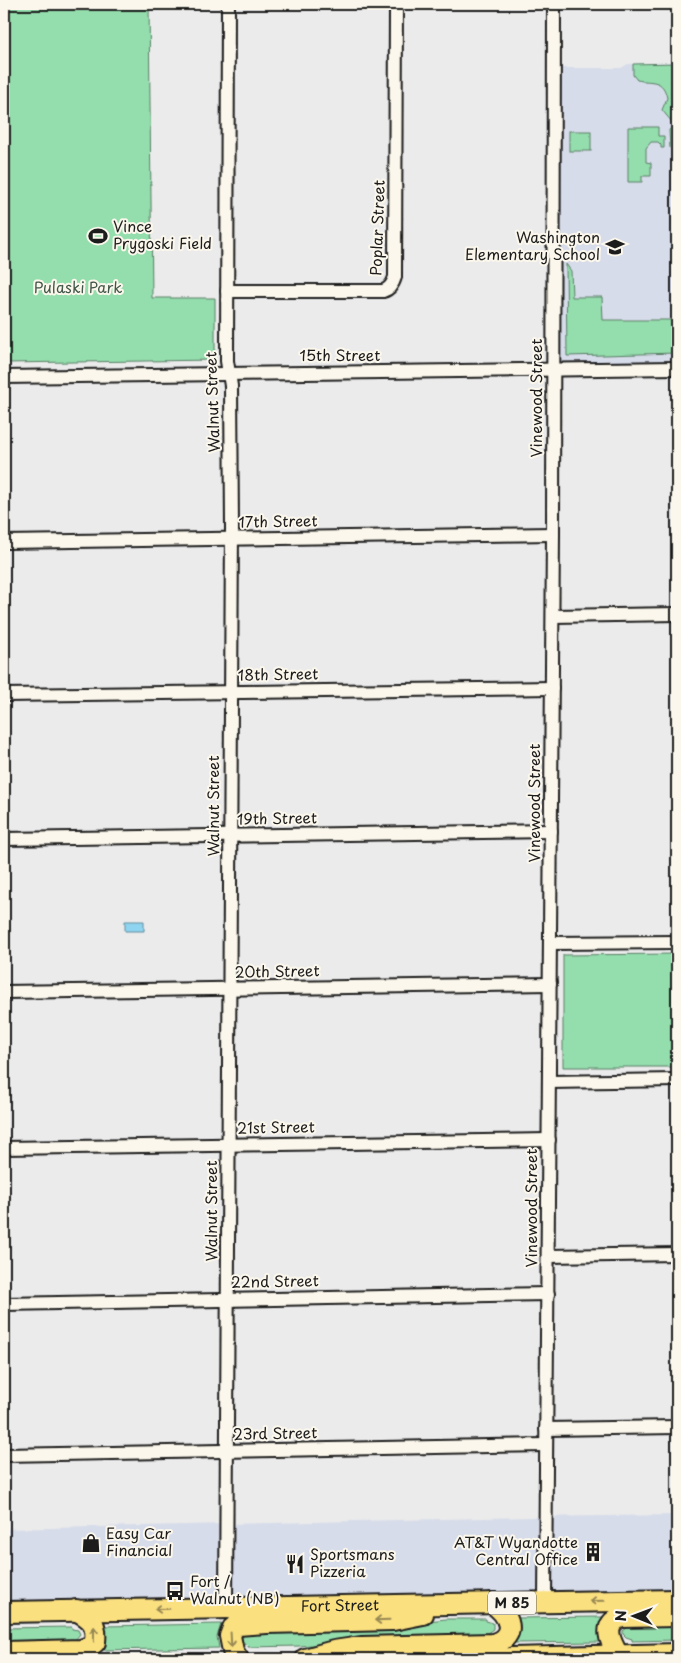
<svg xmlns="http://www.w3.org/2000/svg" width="681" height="1663" font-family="'Playpen Sans',sans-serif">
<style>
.built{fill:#d7dcea}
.green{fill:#94dead;stroke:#587d64}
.water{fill:#8fd5f1;stroke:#618b9c}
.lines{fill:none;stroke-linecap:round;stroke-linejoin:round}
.street-casing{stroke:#1c1c1c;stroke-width:16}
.primary-casing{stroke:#1c1c1c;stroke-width:24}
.street{stroke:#fbf7ec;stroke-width:12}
.primary{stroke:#fbe080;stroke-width:20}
.oneway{stroke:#978853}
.labels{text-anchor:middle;stroke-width:4;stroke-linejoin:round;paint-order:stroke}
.shield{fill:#fbf7ec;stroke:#5f5e5a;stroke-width:1}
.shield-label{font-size:14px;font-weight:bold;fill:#1c1c1c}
.poi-label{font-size:15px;fill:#1c1c1c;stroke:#fbf7ec;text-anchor:start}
.street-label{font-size:15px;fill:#1c1c1c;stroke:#fbf7ec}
.park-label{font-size:15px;fill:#405648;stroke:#fbf7ec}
</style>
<rect width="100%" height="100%" fill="#ebebeb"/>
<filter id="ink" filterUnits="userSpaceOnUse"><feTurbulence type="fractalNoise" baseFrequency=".02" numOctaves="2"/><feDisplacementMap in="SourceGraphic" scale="10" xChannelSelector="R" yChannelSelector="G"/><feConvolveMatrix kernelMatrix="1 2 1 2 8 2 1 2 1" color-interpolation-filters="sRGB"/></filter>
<g filter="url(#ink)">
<g class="built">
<path d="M677,62V368L553,370L554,68H621L628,64Z"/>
<path d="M677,1515V1600L4,1612V1529L531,1517Z"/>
</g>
<g class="green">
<path d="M4,4H149L152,298H215V360L4,363Z"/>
<path d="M677,63V118H672V122L662,110L667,98C663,78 652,83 637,80L633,75V64Z"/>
<path d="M628,127H658V136H664V148H661V145L658,142H651L646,148V162L651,163V176H642V182H628Z"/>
<path d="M673,127H677V148H670L669,130Z"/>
<rect x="569" y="131" width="22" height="20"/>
<path d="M566,264L571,271L572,297H602L603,320H677V353L567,356Z"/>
<path d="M677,954V1067H563V955Z"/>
<path d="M603,1617L600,1625L601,1642L514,1643L517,1637V1618Z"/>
<path d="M446,1619H486V1621L493,1623V1629L483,1636L359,1641L299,1646L248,1647V1645L245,1644L242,1640V1637L248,1632L384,1626Z"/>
<path d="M677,1620V1640L632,1641V1639L626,1637L623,1634V1631L630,1626Z"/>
<path d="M221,1624L217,1637L219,1648L100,1650L103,1626Z"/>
<path d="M72,1627V1629L78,1630L80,1634L75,1640L4,1647V1628Z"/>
</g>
<path class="water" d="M144,921V931H125V921Z"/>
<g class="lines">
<g class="street-casing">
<g id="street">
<path d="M227,291H383C390,289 393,284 395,277L396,4"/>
<path d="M4,377L677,368"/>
<path d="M4,542L553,534"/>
<path d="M553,616L677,614"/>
<path d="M4,695L552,688"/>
<path d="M4,839L551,831"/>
<path d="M550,943L677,942"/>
<path d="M4,992L550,984"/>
<path d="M549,1082L677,1080"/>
<path d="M4,1148L549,1140"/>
<path d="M548,1256L677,1254"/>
<path d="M4,1304L548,1294"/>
<path d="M546,1429L677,1427"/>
<path d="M4,1455L546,1445"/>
<path d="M545,1602L553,534L554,4"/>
<path d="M226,1608L232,527L231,386L227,361L228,4"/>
</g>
</g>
<g class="primary-casing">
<g id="primary">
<path id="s1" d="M4,1612L677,1600"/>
<path d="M4,1652L81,1650L89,1647L95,1642C97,1623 92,1619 76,1610"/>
<path d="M618,1655C610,1641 602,1625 621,1617L677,1616"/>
<path d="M238,1659L233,1651L230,1636L233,1628L238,1625L267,1623L393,1620L423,1614"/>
<path d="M305,1659L334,1651L361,1647L493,1644C519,1636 509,1614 492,1603"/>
<path d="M476,1659L677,1654"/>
</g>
</g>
<use href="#street" class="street"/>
<use href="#primary" class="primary"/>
</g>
<defs><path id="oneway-shaft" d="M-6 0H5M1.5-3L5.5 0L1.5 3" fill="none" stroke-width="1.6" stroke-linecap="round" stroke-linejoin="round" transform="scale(1.25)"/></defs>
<g class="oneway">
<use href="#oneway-shaft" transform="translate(597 1601) rotate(179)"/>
<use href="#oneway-shaft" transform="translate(162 1609) rotate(179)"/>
<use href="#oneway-shaft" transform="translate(382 1620) rotate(178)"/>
<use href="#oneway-shaft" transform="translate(94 1634) rotate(-89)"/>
<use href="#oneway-shaft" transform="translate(231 1640) rotate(87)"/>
</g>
</g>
<defs>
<g id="stadium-bare" transform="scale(1.5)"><path d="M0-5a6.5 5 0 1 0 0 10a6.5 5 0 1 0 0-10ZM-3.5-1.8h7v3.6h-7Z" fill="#1c1c1c" stroke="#fbf7ec" stroke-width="2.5" paint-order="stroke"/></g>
<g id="school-bare" transform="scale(1.5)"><path d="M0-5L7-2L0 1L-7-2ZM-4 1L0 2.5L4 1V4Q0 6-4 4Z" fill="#1c1c1c" stroke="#fbf7ec" stroke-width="2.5" paint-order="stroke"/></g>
<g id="shop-bare" transform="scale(1.5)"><path d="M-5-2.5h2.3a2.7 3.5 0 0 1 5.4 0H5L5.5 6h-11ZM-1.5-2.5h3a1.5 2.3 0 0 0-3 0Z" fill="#1c1c1c" stroke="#fbf7ec" stroke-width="2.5" paint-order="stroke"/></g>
<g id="building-bare" transform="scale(1.5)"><path d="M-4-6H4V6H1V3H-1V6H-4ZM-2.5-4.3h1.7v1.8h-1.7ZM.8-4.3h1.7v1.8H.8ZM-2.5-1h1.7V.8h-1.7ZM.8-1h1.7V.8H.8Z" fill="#1c1c1c" stroke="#fbf7ec" stroke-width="2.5" paint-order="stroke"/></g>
<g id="restaurant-bare" transform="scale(1.5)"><path d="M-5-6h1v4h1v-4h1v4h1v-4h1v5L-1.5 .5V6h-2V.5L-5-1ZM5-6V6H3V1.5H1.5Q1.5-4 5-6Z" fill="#1c1c1c" stroke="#fbf7ec" stroke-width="2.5" paint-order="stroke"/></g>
<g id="bus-bare" transform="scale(1.5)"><path d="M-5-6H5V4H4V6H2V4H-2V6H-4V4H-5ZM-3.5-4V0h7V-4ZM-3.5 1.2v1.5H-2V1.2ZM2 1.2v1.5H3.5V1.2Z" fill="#1c1c1c" stroke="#fbf7ec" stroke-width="2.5" paint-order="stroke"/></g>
</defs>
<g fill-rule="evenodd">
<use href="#stadium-bare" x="98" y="236"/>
<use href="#school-bare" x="615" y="247"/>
<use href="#shop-bare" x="91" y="1543"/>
<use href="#building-bare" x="593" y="1552"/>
<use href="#restaurant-bare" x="295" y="1564"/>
<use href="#bus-bare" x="175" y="1591"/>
</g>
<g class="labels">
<rect class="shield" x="488" y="1591.5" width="48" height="23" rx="4"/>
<g class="shield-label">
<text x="512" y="1608">M 85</text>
</g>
<g class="poi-label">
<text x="113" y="232">Vince<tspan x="113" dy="17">Prygoski Field</tspan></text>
<text x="600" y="243" text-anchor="end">Washington<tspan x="600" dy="17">Elementary School</tspan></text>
<text x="106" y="1539">Easy Car<tspan x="106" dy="17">Financial</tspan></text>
<text x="578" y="1548" text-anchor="end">AT&amp;T Wyandotte<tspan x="578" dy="17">Central Office</tspan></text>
<text x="310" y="1560">Sportsmans<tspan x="310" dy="17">Pizzeria</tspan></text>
<text x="190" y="1587">Fort /<tspan x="190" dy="17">Walnut (NB)</tspan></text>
</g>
<g class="street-label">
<text transform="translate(378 228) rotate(-88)" y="5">Poplar Street</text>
<text x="340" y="361">15th Street</text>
<text transform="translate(537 398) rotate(-90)" y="5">Vinewood Street</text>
<text transform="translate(213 402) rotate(-92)" y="5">Walnut Street</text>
<text transform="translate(278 522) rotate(-1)" y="5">17th Street</text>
<text transform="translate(278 675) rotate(-1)" y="5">18th Street</text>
<text transform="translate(535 803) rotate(-90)" y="5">Vinewood Street</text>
<text transform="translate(214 806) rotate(-90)" y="5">Walnut Street</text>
<text transform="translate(277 819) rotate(-1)" y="5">19th Street</text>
<text transform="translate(277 972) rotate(-1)" y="5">20th Street</text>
<text transform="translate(276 1128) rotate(-1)" y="5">21st Street</text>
<text transform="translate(532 1208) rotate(-90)" y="5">Vinewood Street</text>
<text transform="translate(212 1211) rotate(-90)" y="5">Walnut Street</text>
<text transform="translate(275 1282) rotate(-1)" y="5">22nd Street</text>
<text transform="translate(275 1434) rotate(-1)" y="5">23rd Street</text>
<text dy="5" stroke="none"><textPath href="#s1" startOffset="336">Fort Street</textPath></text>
</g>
<g class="park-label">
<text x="78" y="293">Pulaski Park</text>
</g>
</g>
<rect width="681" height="1663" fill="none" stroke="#fbf7ec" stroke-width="20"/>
<rect x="10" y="10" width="661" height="1643" fill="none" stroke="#1c1c1c" stroke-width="2" filter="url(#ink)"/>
<g transform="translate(634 1616) rotate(271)" stroke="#fbf7ec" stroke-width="4" paint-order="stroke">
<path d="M0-4L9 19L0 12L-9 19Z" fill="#1c1c1c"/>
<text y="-8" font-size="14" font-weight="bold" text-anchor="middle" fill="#1c1c1c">N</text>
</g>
</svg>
